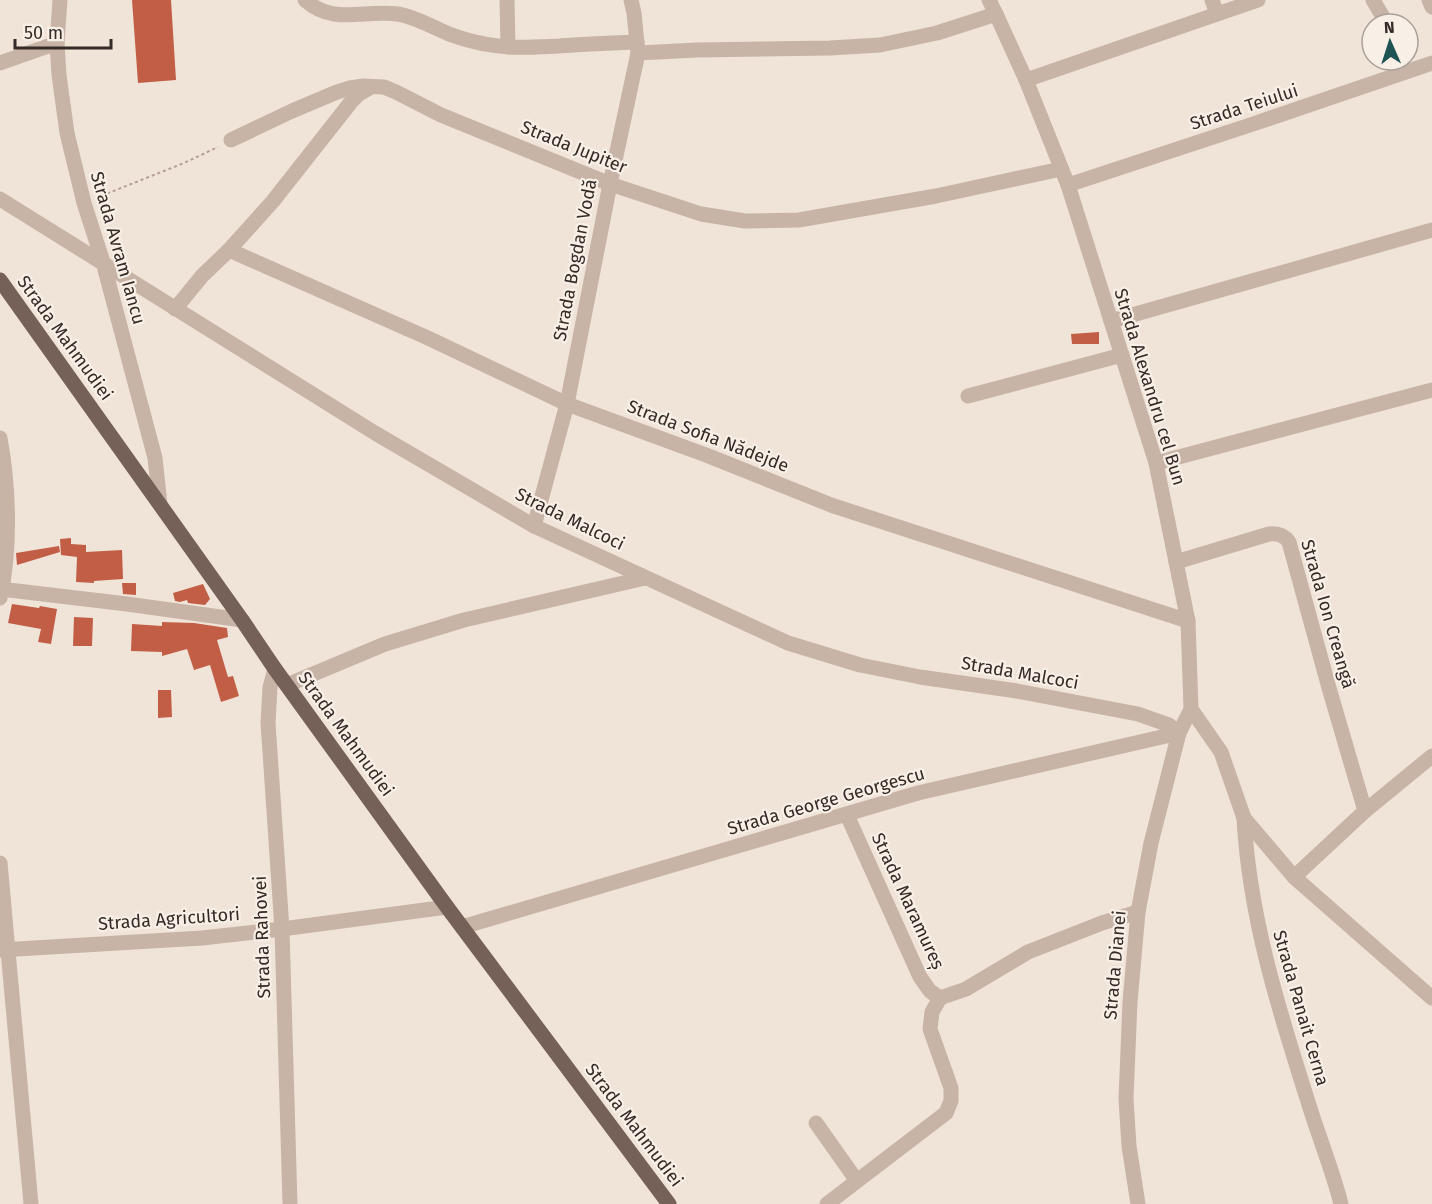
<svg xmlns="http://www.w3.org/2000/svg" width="1432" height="1204" font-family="'Fira Sans',sans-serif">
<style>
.building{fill:#c25e46}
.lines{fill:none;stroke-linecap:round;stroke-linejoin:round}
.path{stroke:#b49e90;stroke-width:2;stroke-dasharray:3 3;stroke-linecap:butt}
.minor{stroke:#c8b4a6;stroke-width:15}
.major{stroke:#766158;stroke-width:15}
.labels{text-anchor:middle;stroke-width:4.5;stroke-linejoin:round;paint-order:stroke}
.street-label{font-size:18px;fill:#342a27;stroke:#f8efe6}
</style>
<rect width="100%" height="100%" fill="#f0e4d9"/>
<g class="building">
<path d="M132,0H171L176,80L138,83Z"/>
<path d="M1099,332V344H1072L1071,334Z"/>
<path d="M71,538V544L86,545V552L122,550L123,579L94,581V583L76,582L77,557L61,555L60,539Z"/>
<path d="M59,546L60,552L17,565L16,553Z"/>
<path d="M122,583H136V595L123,594Z"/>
<path d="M203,584L210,599L205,605L188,603L187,600L180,602L175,601L173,593Z"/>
<path d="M12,604L39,608L40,606L57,609L51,644L38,642L41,629L8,623Z"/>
<path d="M74,617L93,618L92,646H73Z"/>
<path d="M162,622L194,623L227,628L228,637L217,640L228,677L233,676L239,696L221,702L210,665L194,670L187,649L162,656V652L131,651L132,624L162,626Z"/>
<path d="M158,690H171L172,717L158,718Z"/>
</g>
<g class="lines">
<path class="path" d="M96,198L184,163L218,147"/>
<g class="minor">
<path d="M60,0L57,43L59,75L67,133L84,203L103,262L155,458L160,504"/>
<path d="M305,0C335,26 363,9 398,14C416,17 432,27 449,34C460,38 473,42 485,44C509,49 534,47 559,46C585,44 611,43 637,42"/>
<path d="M507,0L508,47"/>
<path d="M989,0L996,14L1026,80L1068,185L1156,463L1188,621L1191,709L1221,752L1244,818L1294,877L1432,998"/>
<path d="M1212,0L1217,14"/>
<path d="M1373,0L1387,24"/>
<path d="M1429,0L1432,7"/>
<path d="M638,53L697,50L830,48L880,45L937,33L996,14"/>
<path d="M0,63L57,43"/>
<path d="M1026,80L1258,0"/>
<path d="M231,140L292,111L337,92L350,88L363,86L384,87L396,92L441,115L610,184L701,214L745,221L799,220L936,196L1061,169"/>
<path d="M1068,185L1253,124L1432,63"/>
<path d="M0,199L375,433L534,526L788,643L860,665L920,677L1017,691L1138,714L1169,725L1179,733L1151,843L1138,912L1130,1002L1126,1099L1129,1146L1138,1204"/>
<path d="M229,250L428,338L567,404L706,455L831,505L1188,621"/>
<path d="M175,309L202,276L229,250L273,201L351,102L359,94L371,87"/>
<path d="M1111,321L1432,230"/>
<path d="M968,396L1122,355"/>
<path d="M0,438C9,487 11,549 0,598"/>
<path d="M1156,463L1432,390"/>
<path d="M534,526L567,404L610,184L638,53L634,13L631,0"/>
<path d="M1176,562L1269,534C1278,533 1284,535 1289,542L1329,688L1365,811"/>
<path d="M0,589L127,604L242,620"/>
<path d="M275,669L270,687L268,723L282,929L290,1204"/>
<path d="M287,685L385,644L464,620L645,578"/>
<path d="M847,815L920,977L930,991L940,998"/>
<path d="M1244,818C1249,917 1280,1014 1310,1108C1320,1140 1333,1172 1341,1204"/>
<path d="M0,863L31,1204"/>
<path d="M1294,877L1365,811L1432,756"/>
<path d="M462,927L918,793L1179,733L1191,709"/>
<path d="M0,950L202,938L282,929L447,907"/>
<path d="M940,998L966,989L1028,952L1102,923L1138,912"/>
<path d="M816,1123L857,1181"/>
<path d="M827,1204L946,1113L951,1101V1088L930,1029L932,1012L940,998"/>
</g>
<path class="major" d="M0,280L242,620L275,669L447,907L669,1204"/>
</g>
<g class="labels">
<g class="street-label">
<text transform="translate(1244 107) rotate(-18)" y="6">Strada Teiului</text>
<text transform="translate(574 147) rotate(22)" y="6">Strada Jupiter</text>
<text transform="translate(118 248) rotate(74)" y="6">Strada Avram Iancu</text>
<text transform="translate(575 260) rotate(-79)" y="6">Strada Bogdan Vodă</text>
<text transform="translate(65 338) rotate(54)" y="6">Strada Mahmudiei</text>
<text transform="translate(1150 387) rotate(73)" y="6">Strada Alexandru cel Bun</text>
<text transform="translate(708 436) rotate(21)" y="6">Strada Sofia Nădejde</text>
<text transform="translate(570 519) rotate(26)" y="6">Strada Malcoci</text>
<text transform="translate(1328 614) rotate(74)" y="6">Strada Ion Creangă</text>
<text transform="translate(1020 673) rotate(10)" y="6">Strada Malcoci</text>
<text transform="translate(346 734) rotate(54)" y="6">Strada Mahmudiei</text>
<text transform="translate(826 801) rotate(-16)" y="6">Strada George Georgescu</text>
<text transform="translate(908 901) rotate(65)" y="6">Strada Maramureș</text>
<text transform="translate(169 919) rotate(-4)" y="6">Strada Agricultori</text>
<text transform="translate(262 937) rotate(-92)" y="6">Strada Rahovei</text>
<text transform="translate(1115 965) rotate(-85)" y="6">Strada Dianei</text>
<text transform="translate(1301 1008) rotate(74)" y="6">Strada Panait Cerna</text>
<text transform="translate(634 1125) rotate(53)" y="6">Strada Mahmudiei</text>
</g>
</g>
<g transform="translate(1390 42) rotate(357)"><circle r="28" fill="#f8efe6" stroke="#aaa09a" stroke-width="1.5"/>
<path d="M0-4.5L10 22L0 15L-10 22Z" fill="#1e5354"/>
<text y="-9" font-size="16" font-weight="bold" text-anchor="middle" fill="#342a27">N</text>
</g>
<path d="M15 39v9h96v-9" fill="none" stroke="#342a27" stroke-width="3"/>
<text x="24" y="39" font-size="18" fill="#342a27" stroke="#f8efe6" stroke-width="4.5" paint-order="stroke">50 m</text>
</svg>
